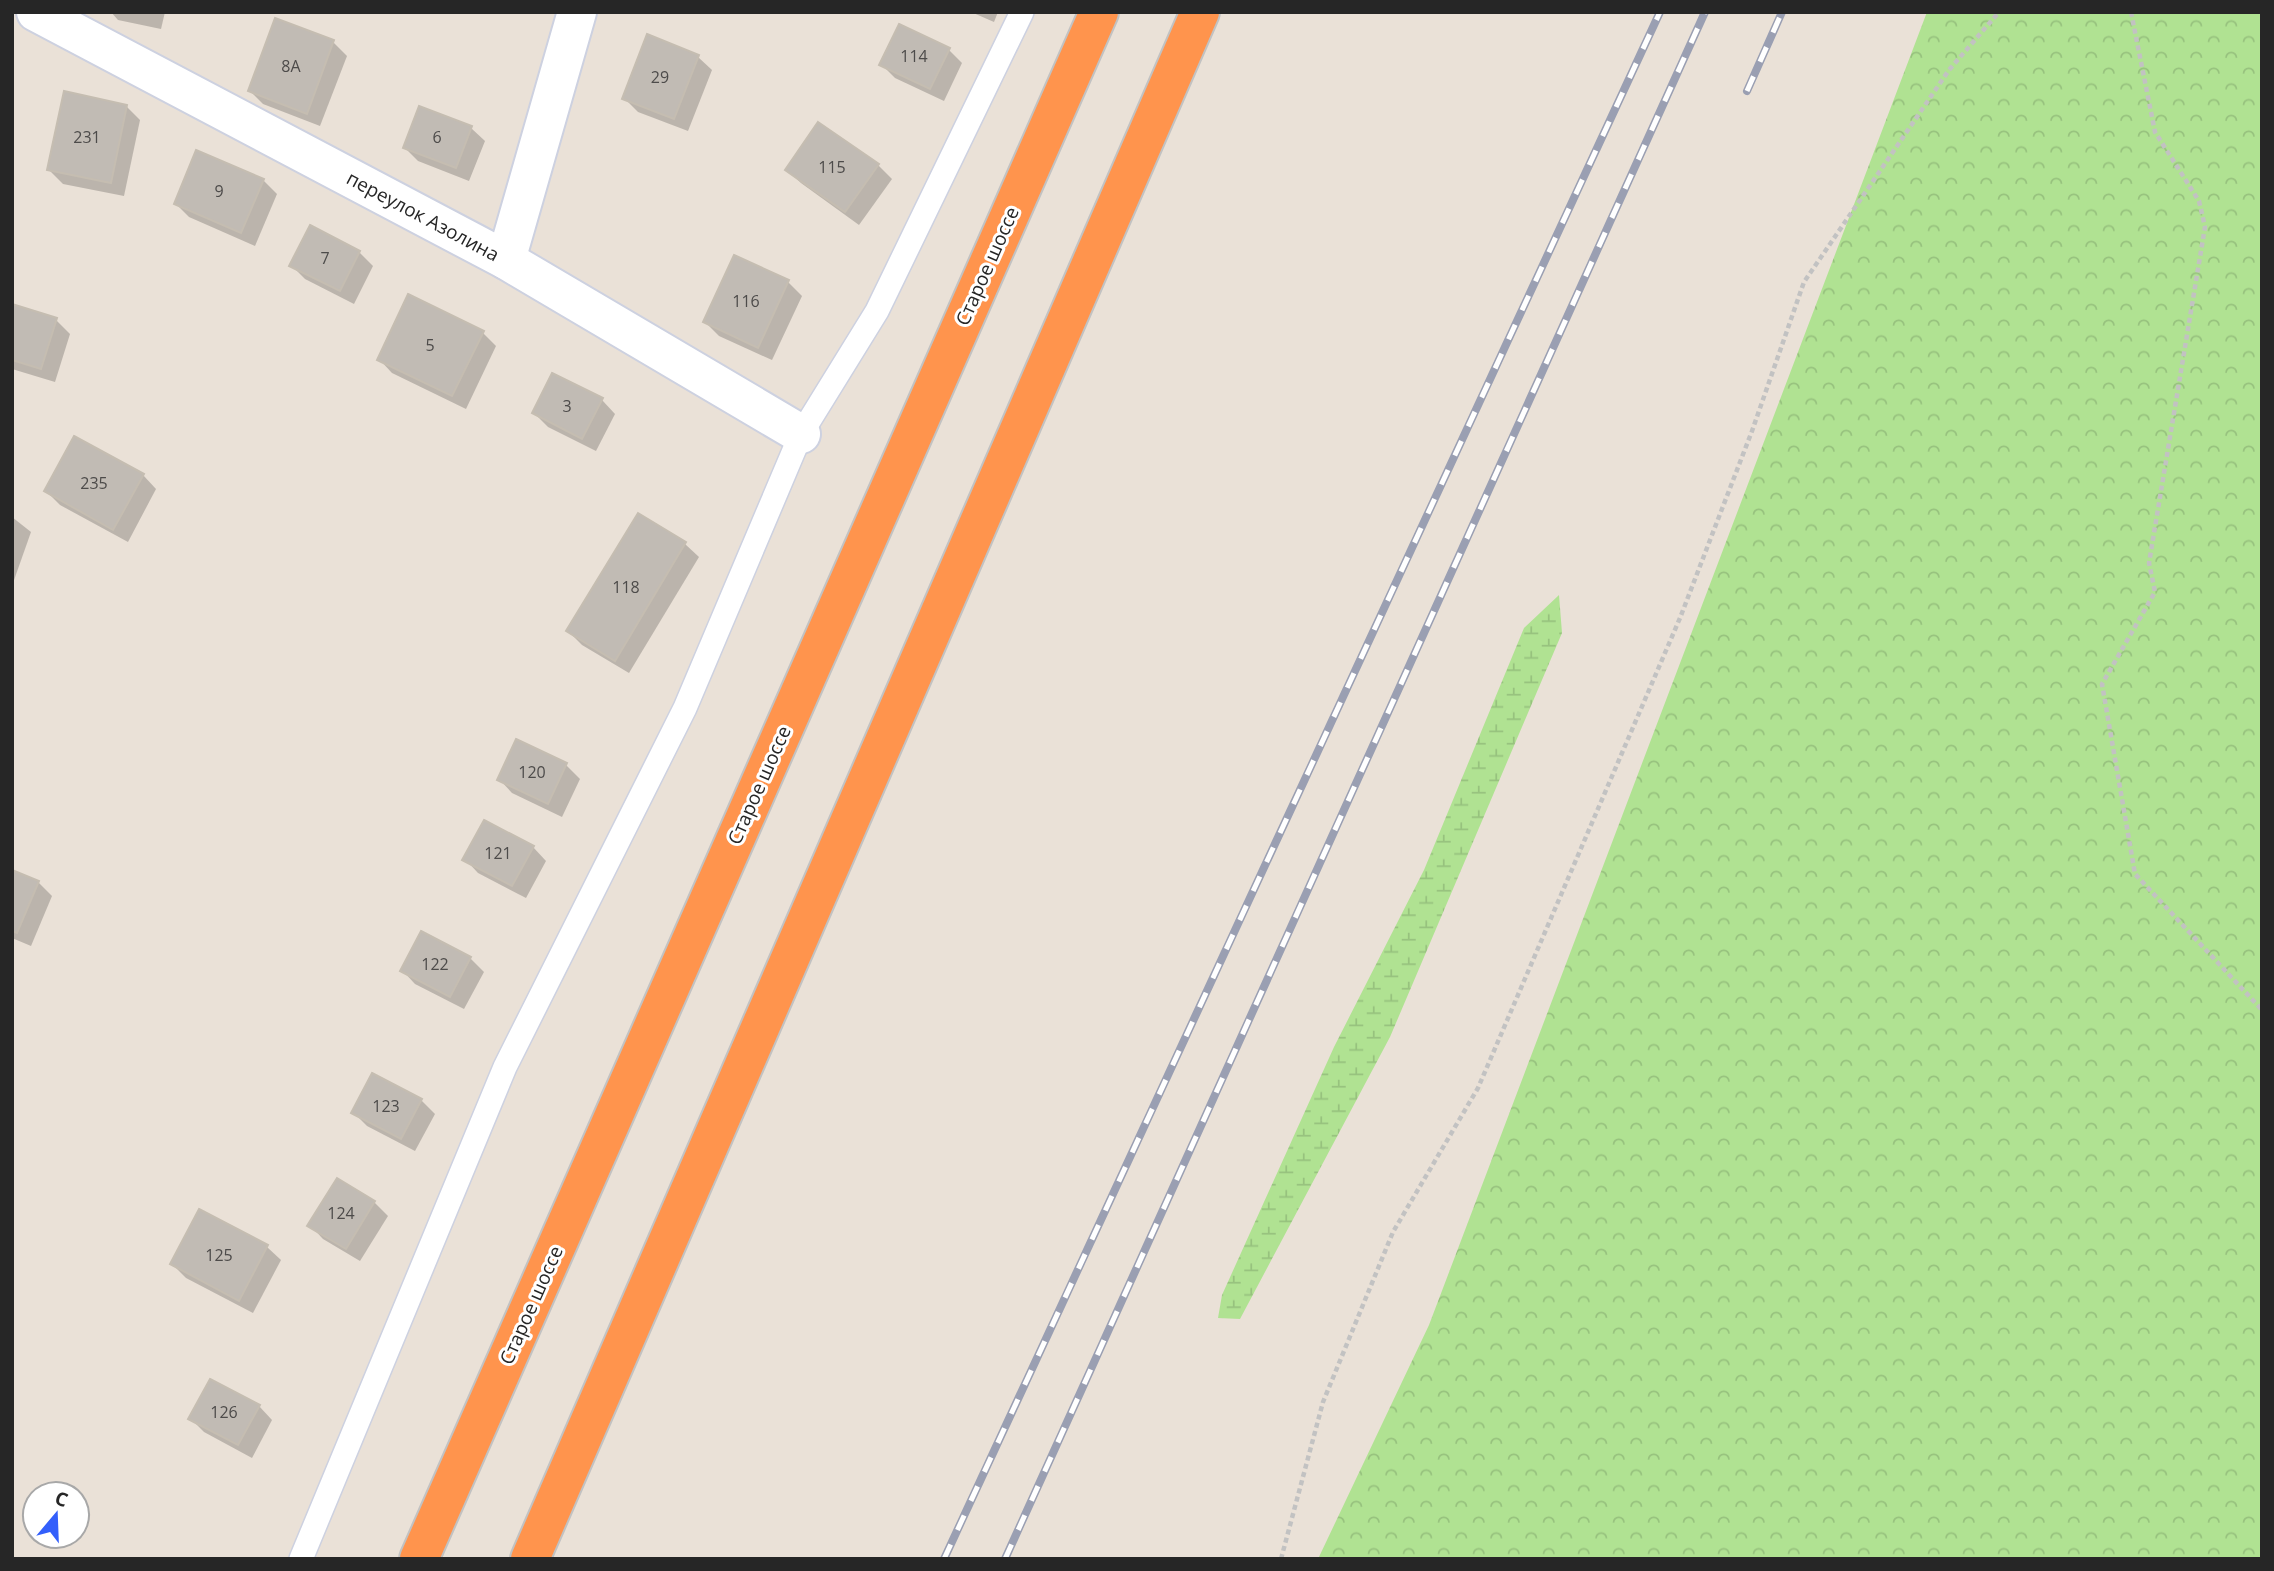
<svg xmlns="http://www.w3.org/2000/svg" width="2274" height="1571" font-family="'Open Sans',sans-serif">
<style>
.forest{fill:url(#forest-crowns)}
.wetland{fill:url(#wetland-marsh)}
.shadow{fill:#0003}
.building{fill:#c1bbb4;stroke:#c5bdb1;stroke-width:2}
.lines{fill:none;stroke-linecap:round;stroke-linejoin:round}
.lane-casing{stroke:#cdd1e0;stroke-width:26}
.street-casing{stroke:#cdd1e0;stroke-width:42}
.highway-casing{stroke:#c2c2c2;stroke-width:42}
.path{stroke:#c2c2c2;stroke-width:4.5;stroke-dasharray:5 3.5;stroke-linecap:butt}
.lane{stroke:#fff;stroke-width:23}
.street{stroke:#fff;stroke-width:38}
.highway{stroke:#ff944d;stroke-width:38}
.rail-casing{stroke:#9a9fb2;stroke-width:8}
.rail{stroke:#fff;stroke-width:5;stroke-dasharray:16;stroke-linecap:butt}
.labels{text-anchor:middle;stroke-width:6;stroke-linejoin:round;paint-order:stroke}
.number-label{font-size:16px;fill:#4d4b4a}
.street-label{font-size:19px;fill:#262626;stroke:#fff}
</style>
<defs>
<pattern id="forest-crowns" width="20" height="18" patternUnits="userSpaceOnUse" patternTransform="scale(1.75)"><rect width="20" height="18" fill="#b0e292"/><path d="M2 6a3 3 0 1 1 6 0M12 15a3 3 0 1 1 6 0" fill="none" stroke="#97c27e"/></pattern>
<pattern id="wetland-marsh" width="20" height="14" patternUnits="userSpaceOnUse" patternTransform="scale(1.75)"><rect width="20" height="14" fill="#b0e292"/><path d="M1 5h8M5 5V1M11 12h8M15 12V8" fill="none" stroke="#97c27e"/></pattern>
</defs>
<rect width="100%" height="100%" fill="#eae1d7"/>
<path class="forest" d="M1927,12H2262V1559H1318L1429,1325Z"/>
<path class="wetland" d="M1559,595L1562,633L1390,1037L1240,1319L1218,1318L1222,1295L1334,1047L1424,870L1524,628Z"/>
<g class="shadow">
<path d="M111,12H165L161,29L118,20Z"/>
<path d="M971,12H998L994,22Z"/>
<path d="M276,20L333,42L347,56L320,126L263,104L250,91Z"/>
<path d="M949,50L962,63L944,101L895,78L881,64Z"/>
<path d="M698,57L712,70L688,131L638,112L624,98Z"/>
<path d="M126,106L140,120L124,196L63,184L49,170Z"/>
<path d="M819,124L878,165L892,179L859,225L801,183L787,170Z"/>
<path d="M471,128L485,141L469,181L418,161L405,148Z"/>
<path d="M263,180L277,194L255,246L189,217L176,204Z"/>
<path d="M311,228L359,252L373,266L354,304L305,279L291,265Z"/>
<path d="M788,282L802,296L772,360L719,336L705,322Z"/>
<path d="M12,306L56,320L70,334L55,382L12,369Z"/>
<path d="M483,333L496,346L466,409L392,373L379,359Z"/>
<path d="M602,400L615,414L596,451L548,427L534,413Z"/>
<path d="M143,475L156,489L128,542L60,505L46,491Z"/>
<path d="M638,515L685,544L699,557L629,673L582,645L568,631Z"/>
<path d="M12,517L31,532L13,583L12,582Z"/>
<path d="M517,741L566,765L580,779L562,817L512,793L499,779Z"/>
<path d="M533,847L546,861L526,898L478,873L465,859Z"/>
<path d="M12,871L38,882L52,896L31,946L12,938Z"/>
<path d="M470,958L484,972L464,1009L415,984L402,970Z"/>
<path d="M421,1100L435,1114L415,1151L367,1126L353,1112Z"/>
<path d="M337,1180L374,1202L388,1216L360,1261L323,1239L310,1225Z"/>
<path d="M200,1211L267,1247L281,1260L253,1313L186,1278L172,1264Z"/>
<path d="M259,1406L272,1420L252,1458L204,1432L191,1419Z"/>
</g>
<g class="building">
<path d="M275,18L334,40L307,114L248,91Z"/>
<path d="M899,24L950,48L930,89L879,65Z"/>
<path d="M647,34L699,55L674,119L622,99Z"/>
<path d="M64,91L127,105L111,183L47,170Z"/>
<path d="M419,106L472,126L456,168L403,148Z"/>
<path d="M818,122L879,164L845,212L785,170Z"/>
<path d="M196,150L264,179L241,233L174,204Z"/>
<path d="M310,225L360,251L340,291L289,266Z"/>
<path d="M734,255L789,280L758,348L703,322Z"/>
<path d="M408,294L484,331L452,396L377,360Z"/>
<path d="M12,304L57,318L41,369L12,360Z"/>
<path d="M552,373L603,398L582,439L532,413Z"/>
<path d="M74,436L144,474L113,530L44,491Z"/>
<path d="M638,513L686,542L615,661L566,631Z"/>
<path d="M516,739L567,763L548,804L497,780Z"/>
<path d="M484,820L534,846L512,886L462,860Z"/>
<path d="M12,870L39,881L17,933L12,931Z"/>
<path d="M421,931L471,957L450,997L400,971Z"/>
<path d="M372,1073L422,1099L401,1139L351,1113Z"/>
<path d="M337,1178L375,1201L346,1249L307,1226Z"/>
<path d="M199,1209L268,1245L239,1301L170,1264Z"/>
<path d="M210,1379L260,1405L238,1445L188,1419Z"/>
</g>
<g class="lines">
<g class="lane-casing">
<path id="lane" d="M301,1559L505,1067L685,708L801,434L877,311L1022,12"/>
</g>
<g class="street-casing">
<g id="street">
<path d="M36,12L506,260L801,434"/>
<path d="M506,260L577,12"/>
</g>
</g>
<g class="highway-casing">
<g id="highway">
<path d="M419,1559L1099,12"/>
<path d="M530,1559L1200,12"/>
</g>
</g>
<g class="path">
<path d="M2131,12L2155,132L2199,201L2205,227L2149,563L2155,592L2102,684L2135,874L2262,1010"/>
<path d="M1281,1559L1323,1402L1393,1232L1478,1088L1680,618L1752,431L1804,282L1949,70L1999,12"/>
</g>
<use href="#lane" class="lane"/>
<use href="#street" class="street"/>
<use href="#highway" class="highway"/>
<g class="rail-casing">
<g id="rail">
<path d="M1747,91L1782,12"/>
<path d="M944,1559L1660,12"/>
<path d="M1005,1559L1705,12"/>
</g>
</g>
<use href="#rail" class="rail"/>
</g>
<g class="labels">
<g class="number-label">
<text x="914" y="62">114</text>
<text x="291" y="72">8А</text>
<text x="660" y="83">29</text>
<text x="87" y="143">231</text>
<text x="437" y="143">6</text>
<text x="832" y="173">115</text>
<text x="219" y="197">9</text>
<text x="325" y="264">7</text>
<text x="746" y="307">116</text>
<text x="430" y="351">5</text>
<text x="567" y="412">3</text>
<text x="94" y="489">235</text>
<text x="626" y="593">118</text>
<text x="532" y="778">120</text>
<text x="498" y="859">121</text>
<text x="435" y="970">122</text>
<text x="386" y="1112">123</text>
<text x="341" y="1219">124</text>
<text x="219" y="1261">125</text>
<text x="224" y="1418">126</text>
</g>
<g class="street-label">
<text transform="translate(423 216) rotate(28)" y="7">переулок Азолина</text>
<text transform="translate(987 266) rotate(-66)" y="7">Старое шоссе</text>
<text transform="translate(759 785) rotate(-66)" y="7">Старое шоссе</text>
<text transform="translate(531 1305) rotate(-66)" y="7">Старое шоссе</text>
</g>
</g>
<rect width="2274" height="1571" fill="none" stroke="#262626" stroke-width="28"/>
<g transform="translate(56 1515) rotate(19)"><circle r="33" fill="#ffffff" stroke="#a8a8a8" stroke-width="2"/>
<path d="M0-5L12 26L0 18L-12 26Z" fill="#335ffb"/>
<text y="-10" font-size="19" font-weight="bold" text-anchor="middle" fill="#262626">С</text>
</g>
</svg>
